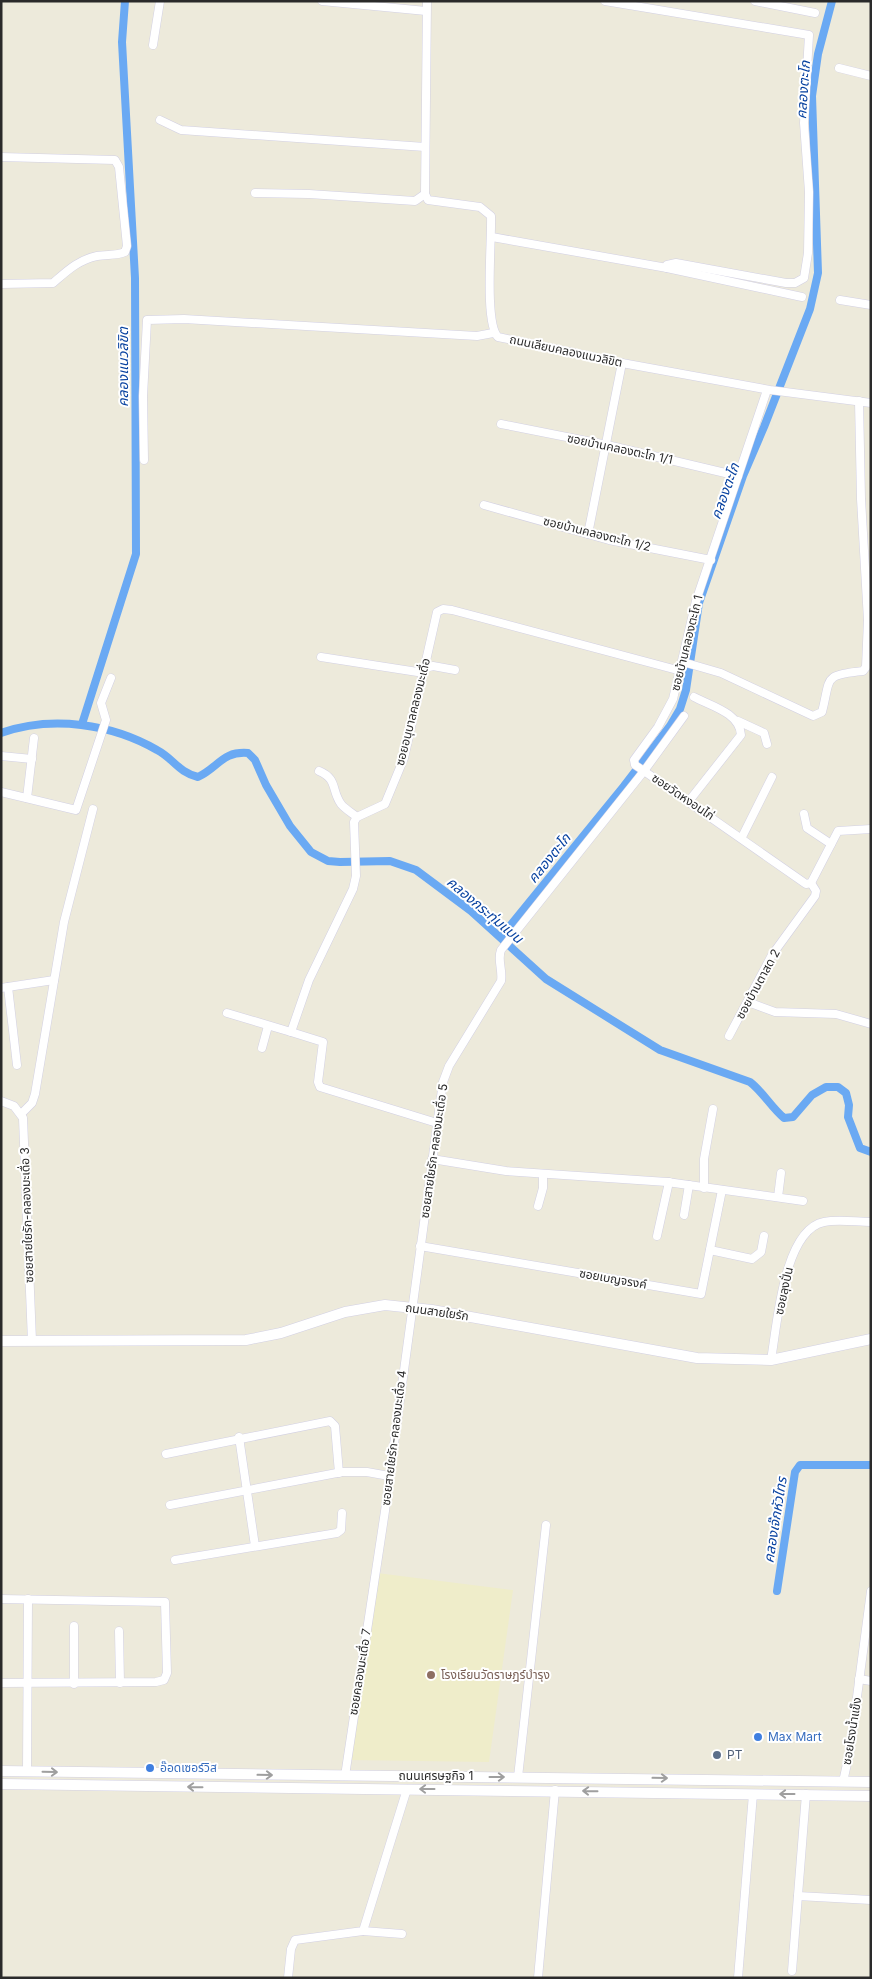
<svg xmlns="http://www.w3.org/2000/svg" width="872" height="1979" font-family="Inter,'Noto Sans Thai',sans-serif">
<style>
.education{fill:#efedca}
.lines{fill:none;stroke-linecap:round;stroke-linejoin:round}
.canal{stroke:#6aa9f3;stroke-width:8}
.street-casing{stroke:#d2d0e3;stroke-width:9}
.secondary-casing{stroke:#d2d0e3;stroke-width:11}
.street{stroke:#fff;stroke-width:8}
.secondary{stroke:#fff;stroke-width:10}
.oneway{stroke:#9f9f9f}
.education-dot{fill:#8d6e63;stroke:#fff;stroke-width:2}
.shop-dot{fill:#3f7fe0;stroke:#fff;stroke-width:2}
.service-dot{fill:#5c6f8a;stroke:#fff;stroke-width:2}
.labels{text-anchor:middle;stroke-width:4;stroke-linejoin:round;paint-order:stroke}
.street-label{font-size:12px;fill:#2a2a2a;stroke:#fff}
.education-label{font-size:12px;fill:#785e54;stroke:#fff;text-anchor:start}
.shop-label{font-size:12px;fill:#366cbe;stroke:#fff;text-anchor:start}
.service-label{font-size:12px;fill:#4e5e75;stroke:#fff;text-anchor:start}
.water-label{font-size:14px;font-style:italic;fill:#0842a0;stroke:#fff}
</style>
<rect width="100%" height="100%" fill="#edeadb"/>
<path class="education" d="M377,1573L513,1590L489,1762L349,1760Z"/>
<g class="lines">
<g class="canal">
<path d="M82,724L136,554L135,278L122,42L125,1"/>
<path d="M1,733C52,715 112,724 157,750C174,759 178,772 198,777C219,767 222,751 248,753L255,760L266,785L290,826L311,852L328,861L340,862L390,861L416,870L471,911L546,979L660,1050L750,1082C763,1092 771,1107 784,1118L793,1117L812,1095L826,1087H838L846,1093L849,1105L848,1117L860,1148L871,1152"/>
<path d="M501,937L624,786L670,726L680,709L686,690L699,603L743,476L764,427L810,309L818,273L812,96L818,54L832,1"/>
<path d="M777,1591L795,1472L800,1465H871"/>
</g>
<g class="street-casing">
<g id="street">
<path d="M322,1L426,11"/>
<path d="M427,1L425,194L428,200L480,207L491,216C492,240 484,323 498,337L622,363L770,390L871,403"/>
<path d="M605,1L809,35L804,123L809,192L808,253L804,278L795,283H786L676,263L667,265V268"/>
<path d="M755,1L815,13"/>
<path d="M153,45L160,1"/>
<path d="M839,68L871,76"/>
<path d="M160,120L181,130L425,147"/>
<path d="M1,157L115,160L119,167L127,246L125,252C116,256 107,254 97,256C78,260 67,271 53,283L1,284"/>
<path d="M255,193L309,194L415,201L425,194"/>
<path d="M492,237L667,268L802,297"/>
<path d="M840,300L871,305"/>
<path d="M501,424L607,445L738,476"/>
<path d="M144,460L143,396L147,320L184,319L477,336L493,333"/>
<path d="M484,505L609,540L711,560"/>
<path d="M588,534L622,363"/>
<path d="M321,657L424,673"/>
<path d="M683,662L721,673L813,716L822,712C831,678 822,675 863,671L866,667L868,620L861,499L859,401"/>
<path d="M425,668L433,666L455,670"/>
<path d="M684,716L644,771L635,765L634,760L658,727L673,699L696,601L767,390"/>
<path d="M738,721L764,733L767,744"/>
<path d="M1,756L32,759"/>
<path d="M319,771C338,779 331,790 341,804C345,809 352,813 357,817"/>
<path d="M1,792L76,810L106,720L101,703L111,678"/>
<path d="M27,798L34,738"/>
<path d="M689,801L741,735C740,713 711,706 694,697"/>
<path d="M804,814L807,828L831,844"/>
<path d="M742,837L772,777"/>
<path d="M8,987L17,1065"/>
<path d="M1,988L54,980"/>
<path d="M748,1002L775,1012L836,1014L871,1024"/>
<path d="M227,1013L291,1032"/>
<path d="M729,1036L772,955L815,896L816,891L811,883"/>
<path d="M262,1048L268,1026"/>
<path d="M1,1101L14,1106L23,1118L32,1341"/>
<path d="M21,1114L32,1103L35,1094L64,922L93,809"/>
<path d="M437,1123L320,1087L318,1082L323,1042L291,1032L309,980L353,889L356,876L354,822L357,817L385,804L404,758L437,612L443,609L452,610L681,671"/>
<path d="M432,1159L506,1171L667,1182L803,1201"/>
<path d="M704,1188V1159L713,1109"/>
<path d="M778,1197L781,1173"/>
<path d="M538,1206L543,1188V1174"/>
<path d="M684,1215L689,1185"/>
<path d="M657,1236L669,1182"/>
<path d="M420,1246L701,1294L722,1190"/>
<path d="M710,1250L752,1259L761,1252L764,1236"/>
<path d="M771,1360C777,1327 783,1230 824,1222C838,1219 856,1222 871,1222"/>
<path d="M239,1437L255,1546"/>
<path d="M166,1454L330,1421L335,1426L339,1473"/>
<path d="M170,1505L342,1472H367L389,1476"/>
<path d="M175,1560L337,1533L341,1530L342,1513"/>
<path d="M1,1599L165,1602L167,1673L164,1680L156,1682L1,1683"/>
<path d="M119,1631L120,1683"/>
<path d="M859,1679L871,1681"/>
<path d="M74,1684V1626"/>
<path d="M27,1771L28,1599"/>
<path d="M345,1776L385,1511L443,1082L449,1066L501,981C503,970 497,960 501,950L644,771L806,884L811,883L838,831L871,829"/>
<path d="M518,1777L546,1525"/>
<path d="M843,1782L850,1750L871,1591"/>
<path d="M798,1896L871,1900"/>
<path d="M363,1931L402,1934"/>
<path d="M792,1971L806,1794"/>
<path d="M288,1978L291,1949L295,1940L363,1931L407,1789"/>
<path d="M538,1978L555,1790"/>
<path d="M738,1978L753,1794"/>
</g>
</g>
<g class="secondary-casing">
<g id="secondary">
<path d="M1,1341L246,1340L281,1333L345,1312L385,1305L432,1310L697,1358L771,1360L871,1339"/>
<path d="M1,1771L871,1782"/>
<path d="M1,1784L871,1796"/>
</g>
</g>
<use href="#street" class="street"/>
<use href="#secondary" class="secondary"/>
</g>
<defs><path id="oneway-shaft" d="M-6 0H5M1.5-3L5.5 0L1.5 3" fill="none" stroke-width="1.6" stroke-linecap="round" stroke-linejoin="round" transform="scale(1.25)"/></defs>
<g class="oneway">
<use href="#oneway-shaft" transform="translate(50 1772) rotate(1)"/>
<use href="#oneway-shaft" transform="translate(265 1775) rotate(1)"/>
<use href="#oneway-shaft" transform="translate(497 1777)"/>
<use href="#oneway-shaft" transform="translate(660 1778) rotate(1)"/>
<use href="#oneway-shaft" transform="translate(195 1787) rotate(-179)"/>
<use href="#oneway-shaft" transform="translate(427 1789) rotate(-180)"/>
<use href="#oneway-shaft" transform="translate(590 1791) rotate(-179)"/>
<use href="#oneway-shaft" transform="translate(787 1794) rotate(-180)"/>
</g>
<circle class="education-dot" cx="431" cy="1675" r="5"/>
<g class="shop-dot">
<circle cx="758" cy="1737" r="5"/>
<circle cx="150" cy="1768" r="5"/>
</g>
<circle class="service-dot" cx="717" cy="1755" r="5"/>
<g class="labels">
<g class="street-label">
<text transform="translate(566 351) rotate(12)" y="4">ถนนเลียบคลองแนวลิขิต</text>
<text transform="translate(620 449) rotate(12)" y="4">ซอยบ้านคลองตะโก 1/1</text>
<text transform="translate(597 534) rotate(14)" y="4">ซอยบ้านคลองตะโก 1/2</text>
<text transform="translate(687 643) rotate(-76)" y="4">ซอยบ้านคลองตะโก 1</text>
<text transform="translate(413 712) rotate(-76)" y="4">ซอยอนุบาลคลองมะเดื่อ</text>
<text transform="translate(683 797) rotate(34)" y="4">ซอยวัดหงอนไก่</text>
<text transform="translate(758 984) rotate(-61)" y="4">ซอยบ้านตาสด 2</text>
<text transform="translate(434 1151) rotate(-82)" y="4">ซอยสายใยรัก-คลองมะเดื่อ 5</text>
<text transform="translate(27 1215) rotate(-92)" y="4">ซอยสายใยรัก-คลองมะเดื่อ 3</text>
<text transform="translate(613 1279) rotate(10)" y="4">ซอยเบญจรงค์</text>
<text transform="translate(784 1291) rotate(-78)" y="4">ซอยลุงปั่น</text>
<text transform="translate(437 1312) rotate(8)" y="4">ถนนสายใยรัก</text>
<text transform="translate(394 1438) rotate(-83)" y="4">ซอยสายใยรัก-คลองมะเดื่อ 4</text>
<text transform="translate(360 1672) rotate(-81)" y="4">ซอยคลองมะเดื่อ 7</text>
<text transform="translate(852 1731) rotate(-81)" y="4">ซอยโรงน้ำแข็ง</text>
<text x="436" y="1780">ถนนเศรษฐกิจ 1</text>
</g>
<g class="education-label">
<text x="441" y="1679">โรงเรียนวัดราษฎร์บํารุง</text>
</g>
<g class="shop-label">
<text x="768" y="1741">Max Mart</text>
<text x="160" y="1772">อ๊อดเซอร์วิส</text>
</g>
<g class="service-label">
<text x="727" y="1759">PT</text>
</g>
<g class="water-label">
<text transform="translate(803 90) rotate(-86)" y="5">คลองตะโก</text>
<text transform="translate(123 367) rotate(-90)" y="5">คลองแนวลิขิต</text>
<text transform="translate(725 491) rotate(-70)" y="5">คลองตะโก</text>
<text transform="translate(549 858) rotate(-51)" y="5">คลองตะโก</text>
<text transform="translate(485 910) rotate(40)" y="5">คลองกระทุ่มแบน</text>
<text transform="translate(775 1520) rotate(-81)" y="5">คลองเจ๊กหัวไทร</text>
</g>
</g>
<rect width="872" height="1979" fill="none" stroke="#2a2a2a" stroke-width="5"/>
</svg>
